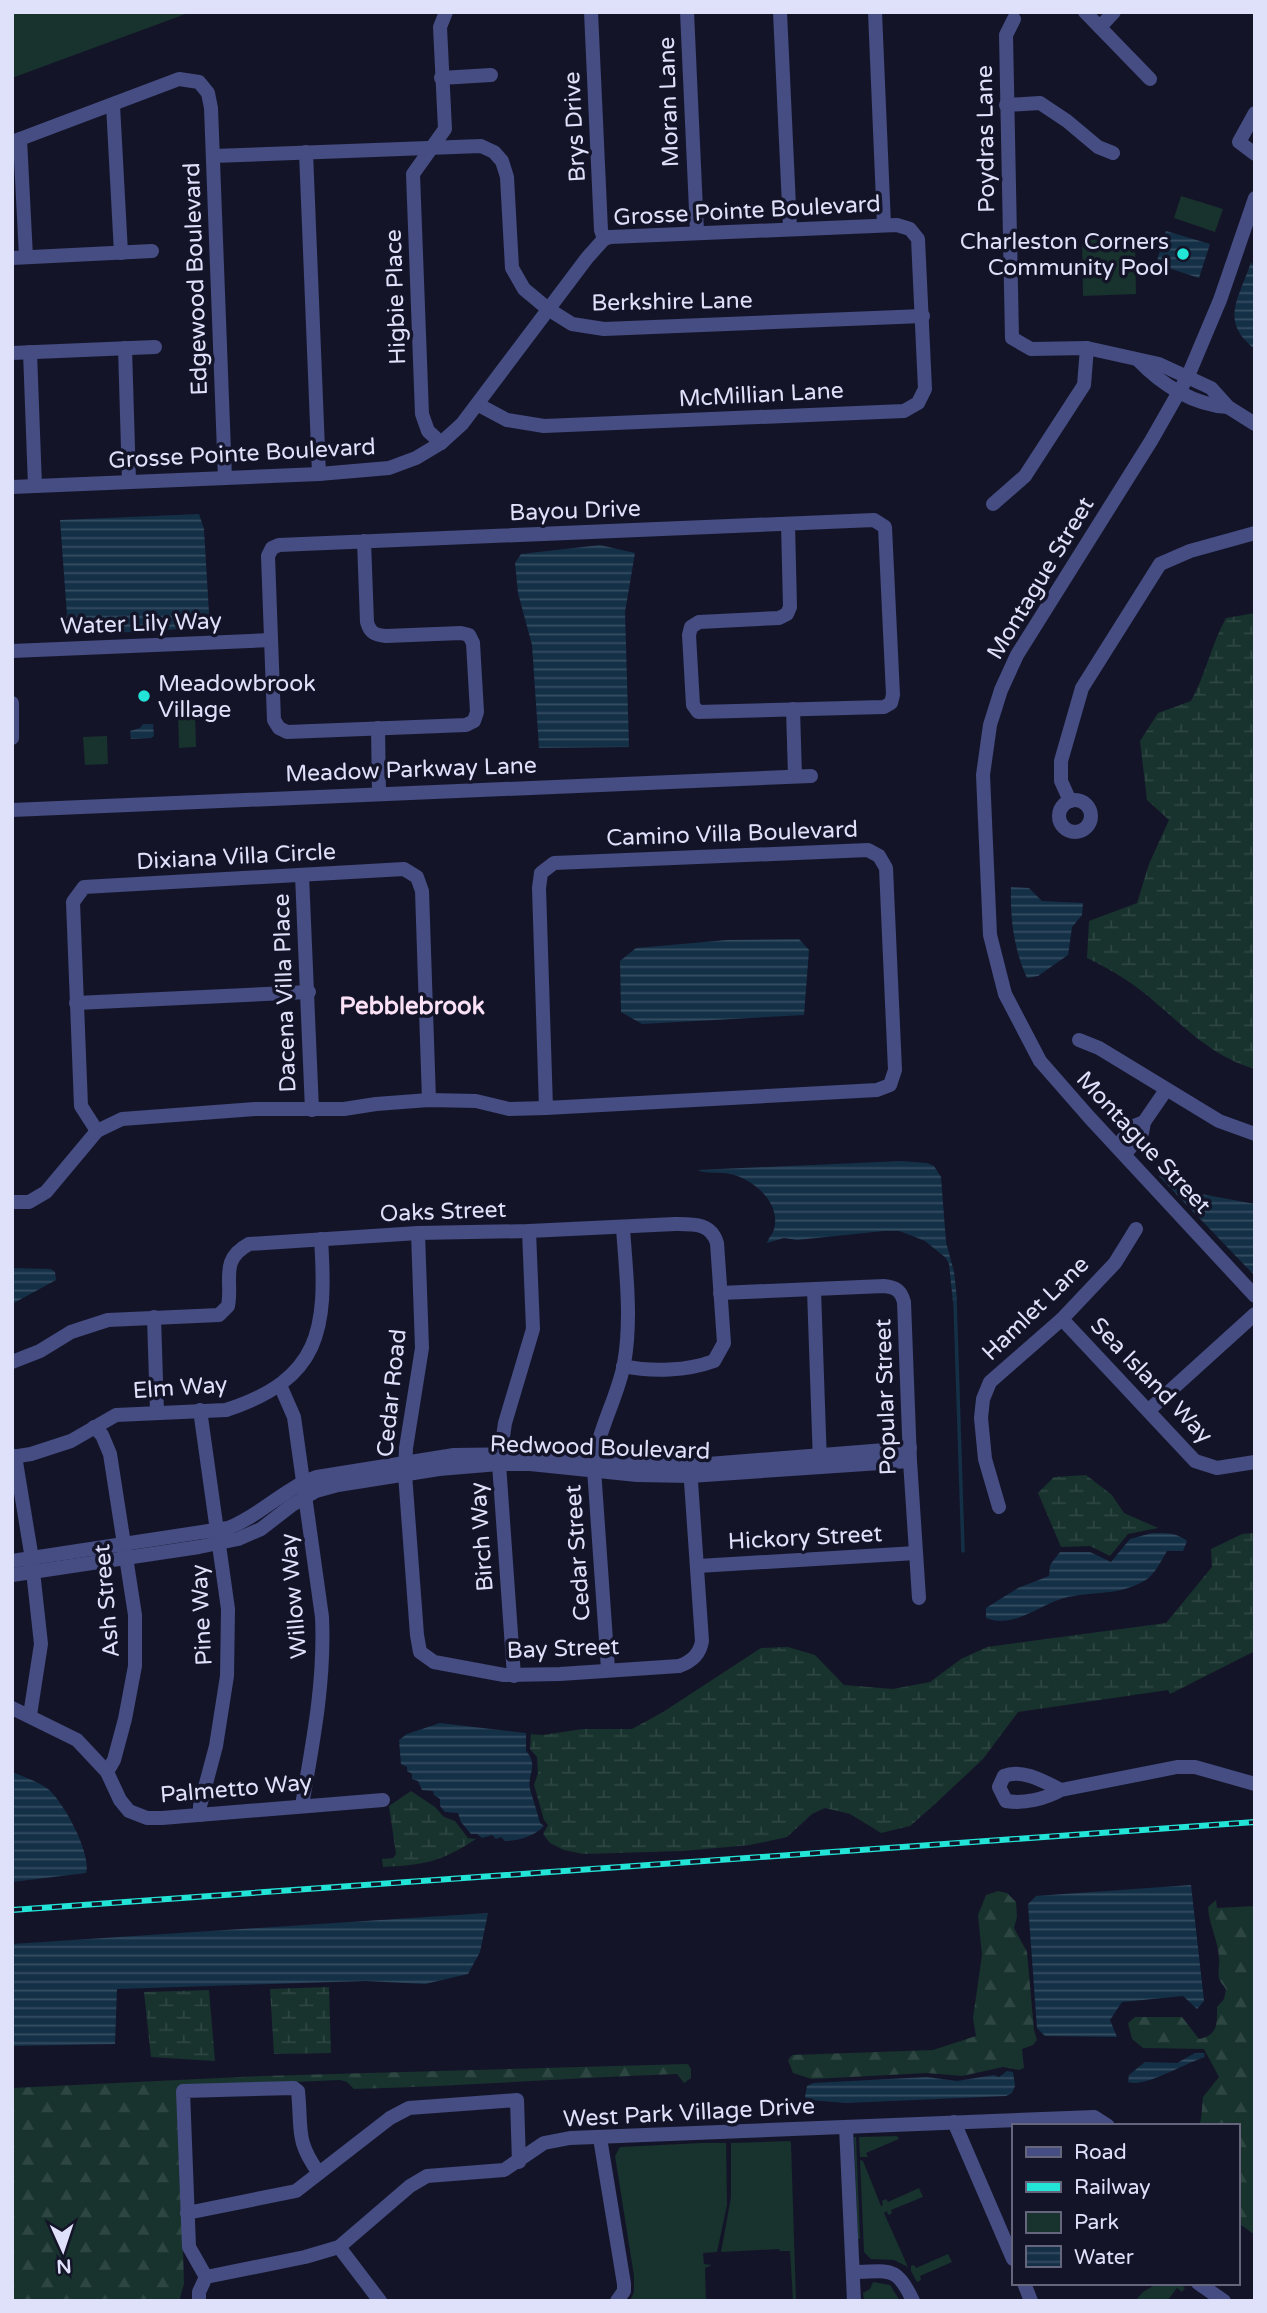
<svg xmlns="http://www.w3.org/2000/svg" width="1267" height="2313" font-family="'Varela Round',sans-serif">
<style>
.green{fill:#18322d}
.forest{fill:url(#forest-firs)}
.wetland{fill:url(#wetland-marsh)}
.water{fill:url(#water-rules)}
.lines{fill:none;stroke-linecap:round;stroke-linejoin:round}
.stream{stroke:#143047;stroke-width:3.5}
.minor{stroke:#454d82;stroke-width:14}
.rail-casing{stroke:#22e5d7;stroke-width:6}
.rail{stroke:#141429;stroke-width:3.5;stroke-dasharray:10;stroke-linecap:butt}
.poi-dot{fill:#22e5d7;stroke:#141429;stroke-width:2.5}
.labels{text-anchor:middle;stroke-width:7;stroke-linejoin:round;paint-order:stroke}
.street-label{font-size:23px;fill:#dfe1fb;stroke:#141429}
.poi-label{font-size:23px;fill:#dfe1fb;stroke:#141429;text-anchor:end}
.neighbourhood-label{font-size:24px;font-weight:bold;fill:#fbe1f6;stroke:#141429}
</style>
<defs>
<pattern id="forest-firs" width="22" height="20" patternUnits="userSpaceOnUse" patternTransform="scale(1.75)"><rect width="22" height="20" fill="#18322d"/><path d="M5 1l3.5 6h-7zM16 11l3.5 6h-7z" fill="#2e4642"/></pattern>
<pattern id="wetland-marsh" width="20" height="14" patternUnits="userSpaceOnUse" patternTransform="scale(1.75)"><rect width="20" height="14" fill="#18322d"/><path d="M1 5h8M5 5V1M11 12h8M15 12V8" fill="none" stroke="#2e4642"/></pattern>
<pattern id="water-rules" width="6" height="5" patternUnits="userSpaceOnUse" patternTransform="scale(1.75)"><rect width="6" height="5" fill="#143047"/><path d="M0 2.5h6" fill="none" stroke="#364e62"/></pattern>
</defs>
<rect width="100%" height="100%" fill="#141429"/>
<g class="green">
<path d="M12,12H191L12,78Z"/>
<path d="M1181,196L1223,209L1215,232L1174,218Z"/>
<path d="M1135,238L1136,294L1083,296L1082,240Z"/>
<path d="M178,711H195L196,747L179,748Z"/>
<path d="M107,736L108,764L85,765L83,737Z"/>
<path d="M897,2136L899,2139L866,2153L868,2157H860L859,2137Z"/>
<path d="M854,2137H856L860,2239H858Z"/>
<path d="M790,2141L791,2143L796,2301H793L790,2251H780L779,2249L721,2252L731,2197V2143Z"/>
<path d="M701,2143H726L727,2205L717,2252L703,2253L704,2264L712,2265L705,2268L706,2301H630L634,2292V2276L615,2156L620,2147Z"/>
<path d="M860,2160L863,2161L881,2206L883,2205L882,2201L886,2199L888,2202L919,2188L923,2197L891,2210L892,2213L888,2215L887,2211L884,2213L908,2267L894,2260L871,2259L864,2252Z"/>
<path d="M948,2254L952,2262L920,2276L921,2280L917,2282L911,2271V2266L914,2265L916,2268Z"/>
<path d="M873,2282L890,2285L900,2301H864L863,2293L870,2289Z"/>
<path d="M1158,2283H1180L1185,2288L1182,2292L1177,2288L1167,2301H1135L1143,2292Z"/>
</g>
<g class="forest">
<path d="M998,1891L1007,1893L1016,1902L1017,1917L1014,1928L1027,1952L1034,2030L1037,2040L1033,2045L1022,2049L1024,2068L1019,2070L1003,2067L962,2076L927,2073L812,2079L793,2073L788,2060L792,2055L933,2050L976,2036L973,2018L982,1955L978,1915L986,1895Z"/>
<path d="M1216,1900L1217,1908L1255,1906V2235L1237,2222V2126H1198L1201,2120L1203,2097L1219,2077L1204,2049L1143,2048L1132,2039L1128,2023L1135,2017H1182L1199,2039C1218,2035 1217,2024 1217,2007L1224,1999L1226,1990C1225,1987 1222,1984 1220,1981C1217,1975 1220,1964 1219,1958C1218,1940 1209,1925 1208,1907Z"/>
<path d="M688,2064L691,2069V2078L684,2083L677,2074C569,2078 462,2086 354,2089L347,2082L340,2080L178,2087L184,2284L179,2301H12V2088L262,2076Z"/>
</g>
<g class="wetland">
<path d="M1255,613V1069C1213,1057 1188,1030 1156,1003C1135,984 1112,970 1087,958L1089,921L1137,903L1149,864L1169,820L1147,800L1140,741L1158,713L1191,701C1206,674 1211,645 1226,618Z"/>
<path d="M1086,1475L1112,1495L1124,1513L1158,1528L1128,1534L1110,1556L1090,1546L1061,1547L1038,1493L1054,1477Z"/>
<path d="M1255,1533V1651L1170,1694L1168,1690L1018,1712L983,1759L935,1804L910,1826L881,1833L850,1814L825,1808L812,1814L787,1837L750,1845L683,1851L583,1854L564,1850L550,1843L543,1834L548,1825L544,1820L534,1785L538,1773L537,1757L530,1749L531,1734L542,1735L583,1729H632L663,1712L761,1648L788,1647L815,1655L844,1685L893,1689L930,1682L961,1659L987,1647L1166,1623L1212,1567L1211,1549L1242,1534Z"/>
<path d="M411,1791L435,1807L444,1817L455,1821L468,1838L476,1839C441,1862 424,1865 383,1867L382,1859L393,1858L396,1854L389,1806Z"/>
<path d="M329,1987L331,2053L274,2054L270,1989Z"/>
<path d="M209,1990L215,2061L151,2057L144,1992Z"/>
</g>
<g class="water">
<path d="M1166,231L1210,244L1199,278L1156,264Z"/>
<path d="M1251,262L1255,269V349C1219,321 1239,299 1251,262Z"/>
<path d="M199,514L204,529L209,613L205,626C180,630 82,638 64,626L67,615L60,520Z"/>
<path d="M600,545L635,553L625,612L629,747L539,748L532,645L518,593L515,563L521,554Z"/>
<path d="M143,724H153L154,736L151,738L131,739L130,731L140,728Z"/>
<path d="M1011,887L1029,888L1042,901L1083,903L1082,915L1072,927L1068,955L1038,976L1027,978C1014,950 1010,918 1011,887Z"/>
<path d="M799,939L809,950L804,1015L642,1024L621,1012L620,961L636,948L727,940Z"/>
<path d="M901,1161L927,1163L934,1166L941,1177L946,1242L954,1272L957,1299L953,1302L949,1264L946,1258L925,1241L910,1235L899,1231H884L797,1240L784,1238L767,1243C768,1238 773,1234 774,1229C782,1201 749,1175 724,1173C715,1172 705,1174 698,1170Z"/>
<path d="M1158,1175L1185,1191L1255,1204V1276Z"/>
<path d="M12,1268L51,1269L55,1272L56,1280L12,1304Z"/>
<path d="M1152,1533C1165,1533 1176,1532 1187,1541L1183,1551H1167C1161,1561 1154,1576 1144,1581C1119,1596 1091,1591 1064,1598C1039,1605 1014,1629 986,1618V1608L1018,1588L1049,1576L1050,1565L1060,1552H1090L1111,1562L1130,1539Z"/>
<path d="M440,1723L526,1733V1751C539,1766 527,1774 530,1789C533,1800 537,1811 540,1823L544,1826C533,1837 520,1840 505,1841L501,1837L496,1839L492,1835L482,1838L477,1834H471L461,1822L458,1813L445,1812L440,1806V1799L434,1795L433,1791L422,1790L418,1781L412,1779V1774L407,1771V1767L401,1764L399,1740L407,1734Z"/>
<path d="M12,1772C24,1777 37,1781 48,1789C63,1801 92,1854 86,1873L12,1882Z"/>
<path d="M1191,1885L1204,2001L1197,2009L1183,1996L1122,2002L1110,2020L1117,2037L1045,2036L1037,2028L1028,1904L1036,1896Z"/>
<path d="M488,1913L480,1952L468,1974L425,1984L366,1981L117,1989L115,2044L12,2046V1944Z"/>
<path d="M1195,2053H1204L1205,2057C1185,2063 1145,2088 1128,2082L1129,2075L1145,2062L1177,2063Z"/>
<path d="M1007,2071L1013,2072L1015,2086L1012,2093L1006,2096L846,2103L809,2100L805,2097L807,2086L813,2083L927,2077L957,2081L994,2075L999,2077Z"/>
</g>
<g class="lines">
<path class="stream" d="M955,1300L963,1551"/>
<g class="minor">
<path d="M591,12L601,230L604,239"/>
<path d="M687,12L697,232"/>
<path d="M780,12L790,228"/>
<path d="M875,12L884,225"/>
<path d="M1085,12L1150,79"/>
<path d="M1014,19L1006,35L1012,338L1031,349L1087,348L1159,364L1211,388L1228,407L1255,424"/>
<path d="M1100,27L1114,12"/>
<path d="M441,78L491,75"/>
<path d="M113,105L121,253"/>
<path d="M1006,105L1040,103L1067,121L1098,147L1113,153"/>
<path d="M1255,113L1239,142L1255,154"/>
<path d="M20,139L26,257"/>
<path d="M12,142L179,79L199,82L208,93L211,108L225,478"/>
<path d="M306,152L319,474"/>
<path d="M213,156L481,146L494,152L502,161L507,177L512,268L524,289L548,309L572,324L604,329L923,316"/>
<path d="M1255,198L1220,300L1188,376L1151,441L1017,655L1001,690L990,725L983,775L990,935L1005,994L1040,1061L1089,1117L1255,1296"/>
<path d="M12,258L152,251"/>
<path d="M125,348L129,482"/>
<path d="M30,352L35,486"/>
<path d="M12,353L155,347"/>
<path d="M1139,361C1162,385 1194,405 1228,407"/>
<path d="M441,443L428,431L422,414L413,174L445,129L440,27L446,12"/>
<path d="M12,487L319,474L389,468L416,458L441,443L462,424L587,258L604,239L610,237L897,225L910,229L918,239L925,389L918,403L904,411L544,426L507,420L477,404"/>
<path d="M993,504L1025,476L1084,385L1087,348"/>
<path d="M364,541L367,622C370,633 375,635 386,636L461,633L469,635L473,643L477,712L474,721L466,725L287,732L279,728L274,720L268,556L272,548L279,545L874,520L885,527L893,695L891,703L884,707L698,712L693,705L689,635L691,627L699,622L779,618L787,614L790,607L788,524"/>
<path d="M12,651L271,640"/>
<path d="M12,703V738"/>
<path d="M793,709L795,776"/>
<path d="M378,728L379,794"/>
<circle cx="1075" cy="816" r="16"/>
<path d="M1070,801L1061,781V761L1082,688L1160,564L1190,551L1255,533"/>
<path d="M12,810L811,776"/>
<path d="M868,850L879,856L886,868L895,1070L890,1085L877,1090L546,1108L539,888L541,873L554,863Z"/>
<path d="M302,875L312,1110"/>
<path d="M76,1003L309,992"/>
<path d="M1079,1040L1099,1048L1219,1121L1255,1134"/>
<path d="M97,1131L81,1106L73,902L84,887L404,869L417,877L422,891L429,1100"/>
<path d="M1117,1146L1134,1126L1144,1122"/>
<path d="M1125,1154L1142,1133L1144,1122L1166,1090"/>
<path d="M12,1202H29L46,1192L97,1131L122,1119L255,1109H344L376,1104L429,1100L476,1101L509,1109L546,1108"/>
<path d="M418,1233L422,1348L406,1448L405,1474L417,1635L420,1652L434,1662L504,1675L560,1674L679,1666C691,1662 700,1654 702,1641L690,1467"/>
<path d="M814,1290L820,1463"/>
<path d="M720,1293L884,1286C896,1287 901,1291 904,1302L910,1461L919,1598"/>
<path d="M154,1317L157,1412"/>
<path d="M1062,1319L1195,1461L1217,1468L1255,1462"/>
<path d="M12,1362L40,1351L71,1332L108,1320L219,1315L228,1306C233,1281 219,1260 249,1244L418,1233L529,1231L675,1224C694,1224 711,1223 717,1243L724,1343L714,1361C687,1371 652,1372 623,1366"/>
<path d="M280,1385L294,1417L322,1617C325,1681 313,1742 302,1805"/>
<path d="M200,1410L228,1609L227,1676L216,1746L200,1806V1815"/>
<path d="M1149,1410L1255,1314"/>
<path d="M94,1427L102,1435L110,1454L135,1615V1666L125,1719L114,1760L107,1772"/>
<path d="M15,1456L31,1553L41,1644L30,1715"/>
<path d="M12,1457L31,1454L71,1441L116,1415L226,1410C321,1379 327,1330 321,1239"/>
<path d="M999,1507L985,1459L981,1418L983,1399L990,1382L1062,1319L1115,1263L1136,1229"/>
<path d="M12,1561L228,1528C260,1516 284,1488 317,1477L454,1455L541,1454L683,1466L910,1448"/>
<path d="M698,1566L916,1553"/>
<path d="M12,1575L199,1547L238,1539L261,1529L292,1505L316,1491L338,1485L439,1469L499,1464H530L637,1475L690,1476L910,1461"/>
<path d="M608,1669L594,1469C596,1432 617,1400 624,1364C632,1319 626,1273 623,1228"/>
<path d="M514,1676L499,1464L505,1423L533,1329L529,1231"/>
<path d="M12,1708L77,1740L107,1772L120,1800L129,1811L147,1818H162L383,1800"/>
<path d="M1061,1790C1045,1782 1022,1768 1004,1776L999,1787L1006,1801C1024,1804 1045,1799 1061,1790L1177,1767H1195L1255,1784"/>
<path d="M954,2122L1013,2259"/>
<path d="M846,2127L854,2301"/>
<path d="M600,2138L624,2284V2291L617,2301"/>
<path d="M187,2213L296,2191L390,2118L409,2108L517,2100L519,2162"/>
<path d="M339,2247L380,2301"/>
<path d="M853,2272C889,2272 896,2264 913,2301"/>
<path d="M206,2277L189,2247L183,2091L294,2088L298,2091C302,2129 295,2141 319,2173"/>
<path d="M1024,2283L1031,2301"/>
<path d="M1198,2283L1224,2301"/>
<path d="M199,2301V2292L206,2277L305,2257L339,2247L410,2186L427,2176L504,2170L544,2143L570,2138L1094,2117L1108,2126"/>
</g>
<g class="rail-casing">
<path id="rail" d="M12,1910L1255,1822"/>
</g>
<use href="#rail" class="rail"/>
</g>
<g class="poi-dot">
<circle cx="1183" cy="254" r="7"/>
<circle cx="144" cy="696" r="7"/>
</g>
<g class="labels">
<g class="street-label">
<text transform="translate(668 102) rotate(-92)" y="8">Moran Lane</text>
<text transform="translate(574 127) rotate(-93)" y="8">Brys Drive</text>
<text transform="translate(985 139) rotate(-91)" y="8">Poydras Lane</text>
<text transform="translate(747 210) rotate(-3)" y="8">Grosse Pointe Boulevard</text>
<text transform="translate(195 279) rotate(-92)" y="8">Edgewood Boulevard</text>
<text transform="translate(395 297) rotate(-92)" y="8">Higbie Place</text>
<text transform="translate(672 301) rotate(-1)" y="8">Berkshire Lane</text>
<text transform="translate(761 394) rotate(-3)" y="8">McMillian Lane</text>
<text transform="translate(242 453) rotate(-3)" y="8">Grosse Pointe Boulevard</text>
<text transform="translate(575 510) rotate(-2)" y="8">Bayou Drive</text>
<text transform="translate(1040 578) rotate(-59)" y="8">Montague Street</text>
<text transform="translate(141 623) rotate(-2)" y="8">Water Lily Way</text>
<text transform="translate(411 769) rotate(-2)" y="8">Meadow Parkway Lane</text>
<text transform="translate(732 833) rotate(-2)" y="8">Camino Villa Boulevard</text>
<text transform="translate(236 856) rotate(-3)" y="8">Dixiana Villa Circle</text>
<text transform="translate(284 993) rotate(-92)" y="8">Dacena Villa Place</text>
<text transform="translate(1144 1142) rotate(47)" y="8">Montague Street</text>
<text transform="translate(443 1211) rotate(-2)" y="8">Oaks Street</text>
<text transform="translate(1035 1308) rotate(-44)" y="8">Hamlet Lane</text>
<text transform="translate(1152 1380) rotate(46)" y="8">Sea Island Way</text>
<text transform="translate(180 1387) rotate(-4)" y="8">Elm Way</text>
<text transform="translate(391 1393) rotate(-84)" y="8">Cedar Road</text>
<text transform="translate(885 1397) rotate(-92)" y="8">Popular Street</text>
<text transform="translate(600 1447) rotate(2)" y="8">Redwood Boulevard</text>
<text transform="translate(481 1537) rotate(-94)" y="8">Birch Way</text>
<text transform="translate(805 1537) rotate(-3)" y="8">Hickory Street</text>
<text transform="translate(577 1553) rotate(-94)" y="8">Cedar Street</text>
<text transform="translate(293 1596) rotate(-95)" y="8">Willow Way</text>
<text transform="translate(106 1601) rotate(-95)" y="8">Ash Street</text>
<text transform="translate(201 1615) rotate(-93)" y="8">Pine Way</text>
<text transform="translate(563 1648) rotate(-2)" y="8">Bay Street</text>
<text transform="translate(236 1788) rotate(-5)" y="8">Palmetto Way</text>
<text transform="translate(689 2112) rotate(-3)" y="8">West Park Village Drive</text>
</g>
<g class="poi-label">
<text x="1169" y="249">Charleston Corners<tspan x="1169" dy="26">Community Pool</tspan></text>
<text x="158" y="691" text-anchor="start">Meadowbrook<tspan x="158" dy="26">Village</tspan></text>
</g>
<g class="neighbourhood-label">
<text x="412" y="1014">Pebblebrook</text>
</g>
</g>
<rect width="1267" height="2313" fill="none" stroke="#dfe1fb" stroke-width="28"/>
<rect x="1012" y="2124" width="228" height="161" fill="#141429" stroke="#65667d" stroke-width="2"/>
<rect x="1026" y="2147" width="35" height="10" fill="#454d82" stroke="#65667d" stroke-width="2"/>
<text x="1074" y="2159" font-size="21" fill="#dfe1fb">Road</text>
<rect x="1026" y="2182" width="35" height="10" fill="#22e5d7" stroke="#65667d" stroke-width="2"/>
<text x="1074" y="2194" font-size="21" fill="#dfe1fb">Railway</text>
<rect x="1026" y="2212" width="35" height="21" fill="#18322d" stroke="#65667d" stroke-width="2"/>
<text x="1074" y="2229" font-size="21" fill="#dfe1fb">Park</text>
<rect x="1026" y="2246" width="35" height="21" fill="url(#water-rules)" stroke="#65667d" stroke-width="2"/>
<text x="1074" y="2264" font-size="21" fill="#dfe1fb">Water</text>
<g transform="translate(63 2250) rotate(177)" stroke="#141429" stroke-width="5" paint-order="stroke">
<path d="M0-5L12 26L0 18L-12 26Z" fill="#dfe1fb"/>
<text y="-10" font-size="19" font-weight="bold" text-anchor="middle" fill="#dfe1fb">N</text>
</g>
</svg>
